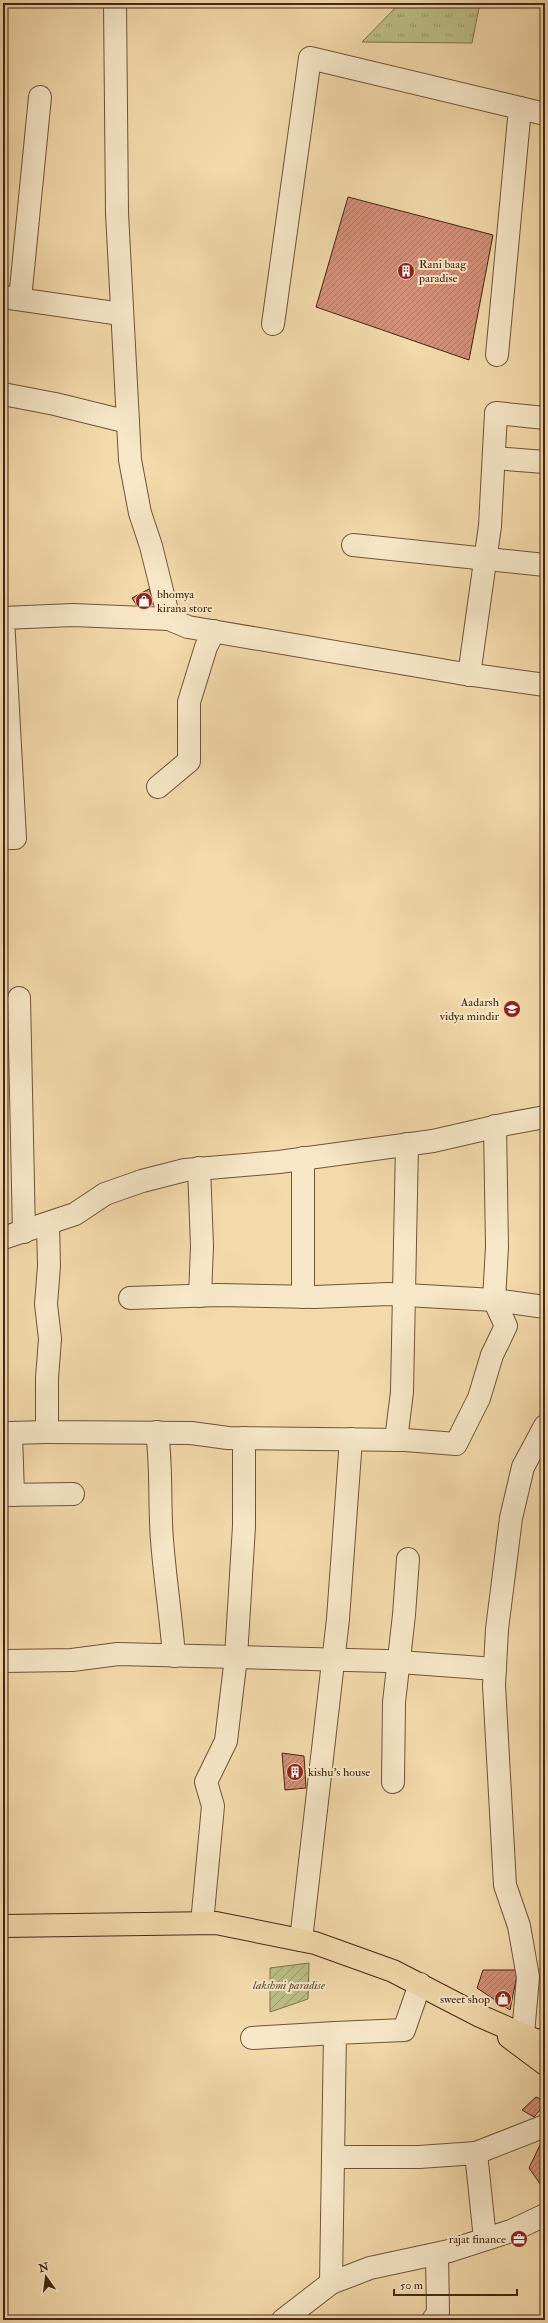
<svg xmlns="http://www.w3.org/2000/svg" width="548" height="2323" font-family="'IM FELL Double Pica',serif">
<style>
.park{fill:url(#park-tufts);stroke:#80724e}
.garden{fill:url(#garden-furrows);stroke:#80724e}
.building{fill:url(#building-hatch);stroke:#442614}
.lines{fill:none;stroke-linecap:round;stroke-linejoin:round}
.minor-casing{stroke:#70533a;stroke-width:24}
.major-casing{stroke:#442614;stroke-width:24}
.minor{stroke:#f7e7c8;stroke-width:22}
.major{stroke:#f3daab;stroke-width:22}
.labels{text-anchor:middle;stroke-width:4;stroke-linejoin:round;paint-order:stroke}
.poi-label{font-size:12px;fill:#442614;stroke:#f7e7c8;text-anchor:start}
.park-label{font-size:12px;font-style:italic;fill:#624c31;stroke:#f7e7c8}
</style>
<defs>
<pattern id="park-tufts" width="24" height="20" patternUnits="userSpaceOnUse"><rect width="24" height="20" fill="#bdbf87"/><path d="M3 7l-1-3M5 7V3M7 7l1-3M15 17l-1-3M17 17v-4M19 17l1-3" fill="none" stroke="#9b9b6d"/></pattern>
<pattern id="garden-furrows" width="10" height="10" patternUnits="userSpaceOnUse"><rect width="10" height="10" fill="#bdbf87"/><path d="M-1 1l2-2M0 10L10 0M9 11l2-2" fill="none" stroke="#9b9b6d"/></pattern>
<pattern id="building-hatch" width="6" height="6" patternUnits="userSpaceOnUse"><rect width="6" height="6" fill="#d3917a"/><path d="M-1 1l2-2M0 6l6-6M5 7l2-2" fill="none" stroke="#ad7663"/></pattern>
</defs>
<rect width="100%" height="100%" fill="#f3daab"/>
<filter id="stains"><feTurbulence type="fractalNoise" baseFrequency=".005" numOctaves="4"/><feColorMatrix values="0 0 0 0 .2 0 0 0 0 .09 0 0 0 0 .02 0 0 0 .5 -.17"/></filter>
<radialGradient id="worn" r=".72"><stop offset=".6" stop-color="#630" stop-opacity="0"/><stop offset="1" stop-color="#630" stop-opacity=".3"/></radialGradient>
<path class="park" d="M400,3H480L472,43L362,42Z"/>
<path class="garden" d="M309,1963L308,1999L270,2012V1968Z"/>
<g class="building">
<path d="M348,197L493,235L469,360L316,307Z"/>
<path d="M149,589L155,603L139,609L132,598Z"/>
<path d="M282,1753L304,1756L306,1788L285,1790Z"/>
<path d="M483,1970H518L510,2010L477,1988Z"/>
<path d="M536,2097L545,2101V2104L534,2117L522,2110Z"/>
<path d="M545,2144V2191L529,2168L540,2145Z"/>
</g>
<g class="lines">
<g class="minor-casing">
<g id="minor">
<path d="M115,3L117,213L130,460L140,513L151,546L169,619L188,627L459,673L545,685"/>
<path d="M3,297L121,314"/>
<path d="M20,299L40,97"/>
<path d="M273,324L310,58L545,114"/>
<path d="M497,355L520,108"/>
<path d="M3,394L55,404L128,422"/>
<path d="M494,458L545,462"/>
<path d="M353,545L545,565"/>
<path d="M469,675L490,526L496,413L545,418"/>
<path d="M158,787L189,761V702L206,647L214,631"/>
<path d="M3,838H15L3,618L73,615L169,619"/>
<path d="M19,998L24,1232"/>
<path d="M199,1168L202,1246L200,1296"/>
<path d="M48,1224L49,1266L46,1304L50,1339L47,1378V1432L191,1433L228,1438L405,1440L456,1444L479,1398L492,1355L506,1326L494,1300L497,1247L495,1126"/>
<path d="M3,1238L75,1214L105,1194L142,1181L185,1170L279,1162L433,1141L507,1124L545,1117"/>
<path d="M303,1297V1158"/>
<path d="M130,1298L218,1295L315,1297L388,1294L494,1300L545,1307"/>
<path d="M157,1432C162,1468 159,1504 162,1540C165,1579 171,1617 174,1656"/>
<path d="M396,1440L402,1392L407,1144"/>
<path d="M3,1495L73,1494"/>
<path d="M13,1495L11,1433L47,1432"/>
<path d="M3,1661L72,1660L118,1654L386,1661L495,1669"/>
<path d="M393,1782L394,1702L404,1615L408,1559"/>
<path d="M202,1923L213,1806L206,1782L226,1741L236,1657L244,1526V1438"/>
<path d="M301,1940L338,1619L351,1439"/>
<path d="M523,2034L528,1977L519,1926L505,1885L494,1685L497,1629L511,1518L523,1467L545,1426"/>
<path d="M252,2038L335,2033"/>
<path d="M476,2153L545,2126"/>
<path d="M333,2157H419L476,2153L485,2239"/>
<path d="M331,2283L335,2033L404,2030L420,1984"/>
<path d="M283,2320L331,2283L370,2268L449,2251L511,2231L545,2215"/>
<path d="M433,2320L438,2313L437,2254"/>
</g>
</g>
<g class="major-casing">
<g id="major">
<path d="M3,1926L216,1923L315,1943L393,1971L480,2016L535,2040L545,2041"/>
<path d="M509,2037L545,2064"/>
</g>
</g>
<use href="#minor" class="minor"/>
<use href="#major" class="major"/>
</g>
<defs>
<g id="building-disc" transform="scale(0.9)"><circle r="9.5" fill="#8f2418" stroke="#f7e7c8"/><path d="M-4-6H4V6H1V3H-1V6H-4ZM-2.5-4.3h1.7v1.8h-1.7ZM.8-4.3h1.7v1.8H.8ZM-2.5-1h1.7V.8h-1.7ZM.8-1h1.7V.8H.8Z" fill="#fff"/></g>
<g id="shop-disc" transform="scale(0.9)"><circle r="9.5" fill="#8f2418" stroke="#f7e7c8"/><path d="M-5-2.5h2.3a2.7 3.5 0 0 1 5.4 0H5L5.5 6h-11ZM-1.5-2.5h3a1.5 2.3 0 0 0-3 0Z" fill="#fff"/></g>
<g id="school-disc" transform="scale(0.9)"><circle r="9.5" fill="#8f2418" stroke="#f7e7c8"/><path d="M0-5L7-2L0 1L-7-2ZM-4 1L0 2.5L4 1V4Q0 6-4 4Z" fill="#fff"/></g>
<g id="office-disc" transform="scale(0.9)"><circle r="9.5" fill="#8f2418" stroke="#f7e7c8"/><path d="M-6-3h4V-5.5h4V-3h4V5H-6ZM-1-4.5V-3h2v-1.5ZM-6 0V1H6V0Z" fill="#fff"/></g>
</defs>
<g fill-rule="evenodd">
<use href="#building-disc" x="406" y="271"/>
<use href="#shop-disc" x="144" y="601"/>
<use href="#school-disc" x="512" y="1009"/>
<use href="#building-disc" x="295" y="1772"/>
<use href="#shop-disc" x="503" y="1999"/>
<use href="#office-disc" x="519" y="2239"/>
</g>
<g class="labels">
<g class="poi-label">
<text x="419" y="268">Rani baag<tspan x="419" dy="14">paradise</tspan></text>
<text x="157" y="598">bhomya<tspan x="157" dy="14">kirana store</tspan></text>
<text x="499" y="1006" text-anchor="end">Aadarsh<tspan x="499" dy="14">vidya mindir</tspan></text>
<text x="308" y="1776">kishu's house</text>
<text x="490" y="2003" text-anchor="end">sweet shop</text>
<text x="506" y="2243" text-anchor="end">rajat finance</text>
</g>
<g class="park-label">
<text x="289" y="1989">lakshmi paradise</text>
</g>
</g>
<rect width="548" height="2323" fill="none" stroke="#f3daab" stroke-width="16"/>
<rect x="4" y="4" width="540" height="2315" fill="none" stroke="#442614" stroke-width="2"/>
<rect x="8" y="8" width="532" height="2307" fill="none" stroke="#442614"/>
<g transform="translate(46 2277) rotate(346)" stroke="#f7e7c8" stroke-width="3" paint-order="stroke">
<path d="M0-3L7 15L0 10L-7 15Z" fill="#442614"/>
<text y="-6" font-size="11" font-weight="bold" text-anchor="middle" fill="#442614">N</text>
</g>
<path d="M394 2289v6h123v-6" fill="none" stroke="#442614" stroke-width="2"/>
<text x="400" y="2289" font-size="12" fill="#442614" stroke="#f7e7c8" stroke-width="3" paint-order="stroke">50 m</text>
<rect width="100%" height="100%" filter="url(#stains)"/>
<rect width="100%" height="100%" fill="url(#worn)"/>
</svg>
